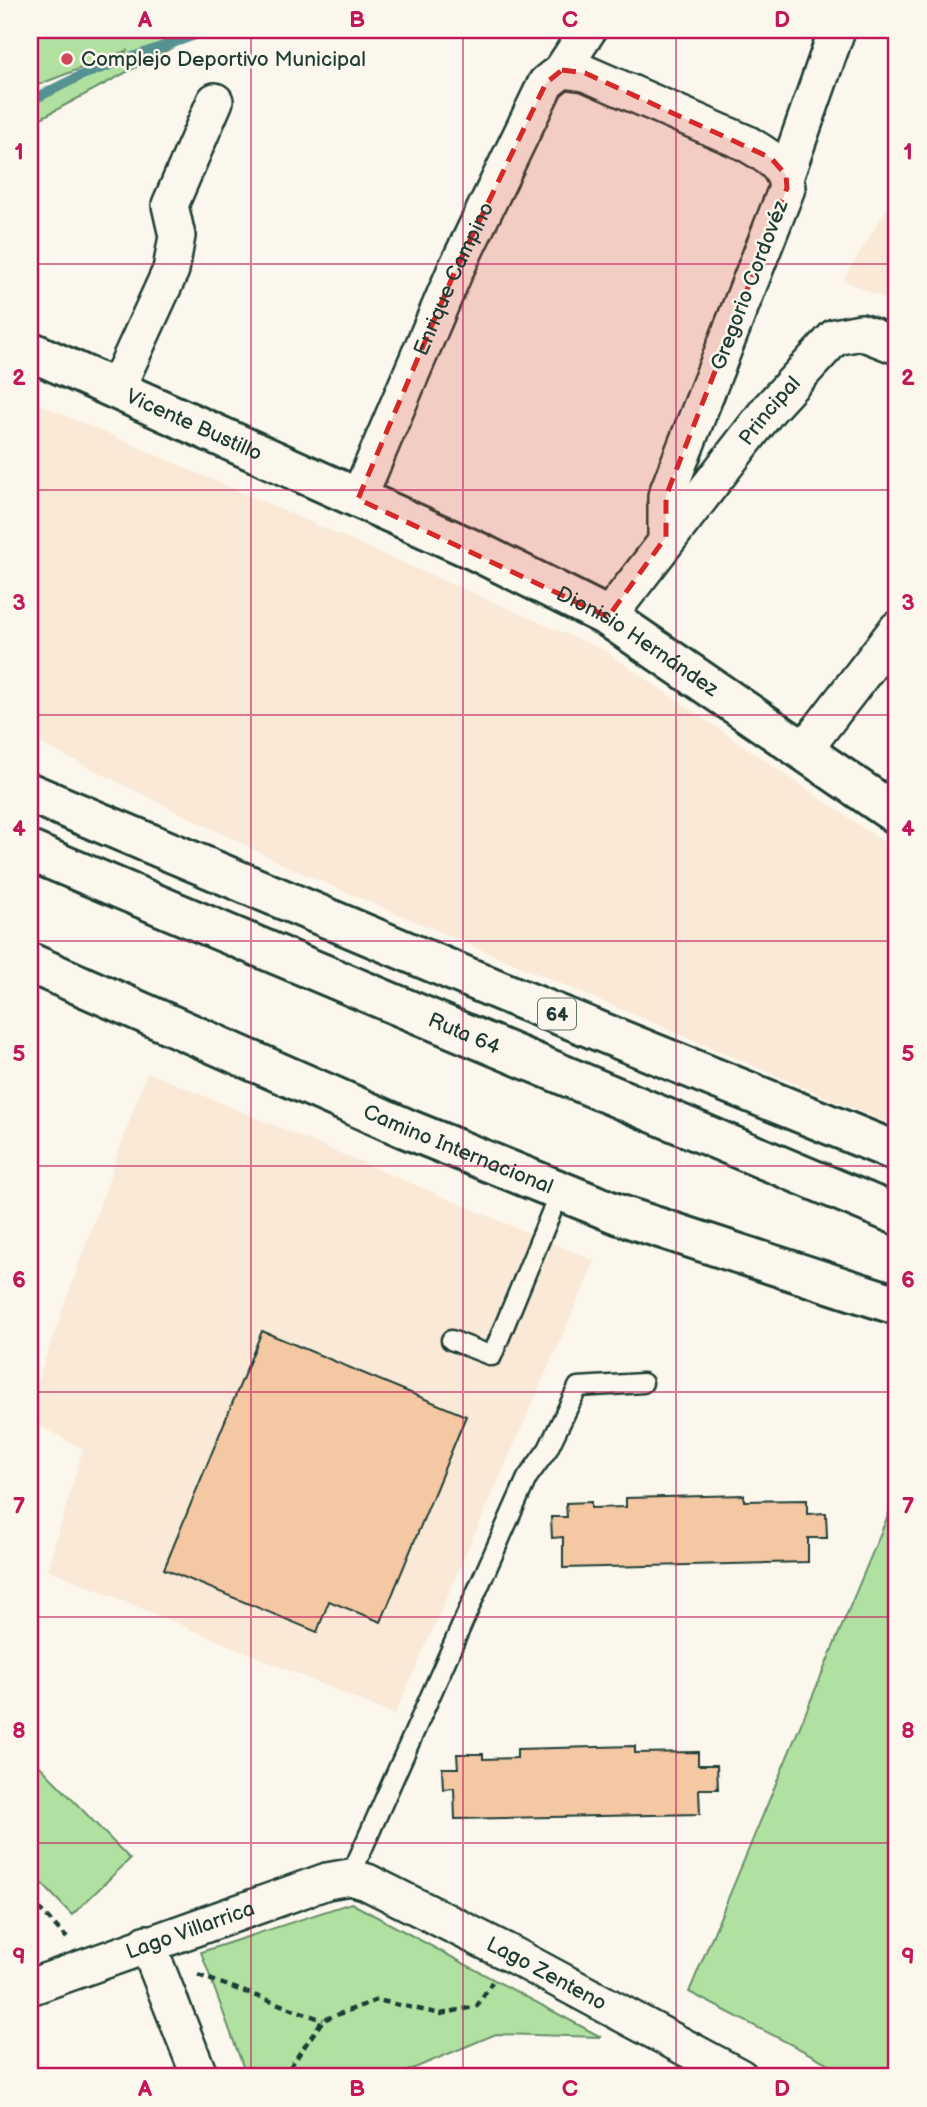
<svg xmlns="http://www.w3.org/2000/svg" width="927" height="2107" font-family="'Balsamiq Sans',sans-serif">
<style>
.built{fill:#f9e9d6}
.green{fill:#b1e1a1;stroke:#688f6a;stroke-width:2}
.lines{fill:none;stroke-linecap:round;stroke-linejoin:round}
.stream{stroke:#559292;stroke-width:10}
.building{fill:#f5c8a4;stroke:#1f3d34;stroke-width:2}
.lane-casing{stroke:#1f3d34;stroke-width:23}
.street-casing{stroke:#1f3d34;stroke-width:40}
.secondary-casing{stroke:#1f3d34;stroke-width:44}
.highway-casing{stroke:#1f3d34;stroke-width:44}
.path{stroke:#1f3d34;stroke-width:4.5;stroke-dasharray:7 5;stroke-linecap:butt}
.lane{stroke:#fbf7ec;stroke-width:18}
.street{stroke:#fbf7ec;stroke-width:35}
.secondary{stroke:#fbf7ec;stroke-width:38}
.highway{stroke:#fbf7ec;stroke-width:38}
.marked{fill:#d62828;fill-opacity:0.2;stroke:#d62828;stroke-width:5;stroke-dasharray:14 9;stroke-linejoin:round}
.grid{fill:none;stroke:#c2185b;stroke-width:2;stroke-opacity:0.55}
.poi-dot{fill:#d1495b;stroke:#fbf7ec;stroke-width:2.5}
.labels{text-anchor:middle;stroke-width:5;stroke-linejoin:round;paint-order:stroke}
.shield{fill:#fbf7ec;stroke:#61756b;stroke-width:2}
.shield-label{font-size:19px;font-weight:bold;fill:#1f3d34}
.poi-label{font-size:21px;fill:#1f3d34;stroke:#fbf7ec;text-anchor:start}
.street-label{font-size:21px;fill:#1f3d34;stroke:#fbf7ec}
.neatline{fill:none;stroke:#c2185b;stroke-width:2.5}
.grid-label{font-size:23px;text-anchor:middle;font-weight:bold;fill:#c2185b}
</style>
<rect width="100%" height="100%" fill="#fbf7ec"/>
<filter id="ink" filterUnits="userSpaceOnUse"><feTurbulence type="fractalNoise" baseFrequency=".0143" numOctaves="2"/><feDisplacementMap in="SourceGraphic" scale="14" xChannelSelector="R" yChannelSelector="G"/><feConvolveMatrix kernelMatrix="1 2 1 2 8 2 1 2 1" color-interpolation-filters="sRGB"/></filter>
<g filter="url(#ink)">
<g class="built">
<path d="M897,192V304L843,280Z"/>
<path d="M30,400L605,651L897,851V1127L295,870L30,738Z"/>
<path d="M147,1072L595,1261L395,1715L48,1569L83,1449L30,1420V1402Z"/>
</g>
<g class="green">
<path d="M30,30H205L30,124V105L89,75L128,50L30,88Z"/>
<path d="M897,1494V2077H854L689,1992Z"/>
<path d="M30,1756L130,1859L72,1915L30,1871Z"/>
<path d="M351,1903L601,2037L496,2034L393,2077H247L201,1952Z"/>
</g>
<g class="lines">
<path class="stream" d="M30,101L82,75L209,30"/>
</g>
<g class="building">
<path d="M262,1331L466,1416L381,1622L329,1601L317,1632L164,1569Z"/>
<path d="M744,1495V1501L807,1500V1514L826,1513L827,1538H808V1562L563,1568V1537L552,1538L551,1517H567L566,1503L591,1502V1508L626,1507V1498Z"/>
<path d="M635,1746V1753L698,1752V1765H717L718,1789H699L700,1814L455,1819L454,1788L443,1789L442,1768H458L457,1754H483V1759L517,1758V1749Z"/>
</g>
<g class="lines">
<g class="lane-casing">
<g id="lane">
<path d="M451,1340L492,1356L560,1191"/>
<path d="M350,1877L527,1478L548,1449L578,1387L643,1383"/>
</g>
</g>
<g class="street-casing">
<g id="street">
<path d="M562,70L585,73L746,143C766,155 785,164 787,188L666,496V537"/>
<path d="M786,175L837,30"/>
<path d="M116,390L171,270L177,236L170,205L215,101"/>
<path id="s1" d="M358,499L455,271L546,83L562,70L588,30"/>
<path id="s2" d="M608,617L769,409L835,337L861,332L897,346"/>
<path d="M804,750L897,629"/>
<path d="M147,1943L200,2077"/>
<path id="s3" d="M30,1987L327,1881L350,1877L367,1882L511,1954L740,2077"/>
</g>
</g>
<g class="secondary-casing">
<g id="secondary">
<path id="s4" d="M30,351L476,551L608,617L897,815"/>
<path id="s5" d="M30,963L405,1128L620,1215L897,1305"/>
</g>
</g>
<g class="highway-casing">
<g id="highway">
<path d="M30,793L515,997L897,1152"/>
<path id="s6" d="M30,851L897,1215"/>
</g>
</g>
<g class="path">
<path d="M30,1899L67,1938"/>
<path d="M198,1975L323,2020"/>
<path d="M283,2077L323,2020L377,2000L441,2014L477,2006L492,1982"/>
</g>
<use href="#lane" class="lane"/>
<use href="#street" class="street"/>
<use href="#secondary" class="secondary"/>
<use href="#highway" class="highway"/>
</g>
</g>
<path class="marked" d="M562,70L585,73L771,158L786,175L787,188L666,496V537L608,617L358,499L455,271L546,83Z"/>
<path class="grid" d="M251,30V2077M463,30V2077M676,30V2077M30,264H897M30,490H897M30,715H897M30,941H897M30,1166H897M30,1392H897M30,1617H897M30,1843H897"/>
<circle class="poi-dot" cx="67" cy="59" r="7"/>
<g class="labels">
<rect class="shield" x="538" y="998.5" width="38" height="31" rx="5"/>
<g class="shield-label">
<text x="557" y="1021">64</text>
</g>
<g class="poi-label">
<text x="81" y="66">Complejo Deportivo Municipal</text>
</g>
<g class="street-label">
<text dy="7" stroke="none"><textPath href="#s1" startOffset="240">Enrique Campino</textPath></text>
<text transform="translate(749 285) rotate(-69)" y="7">Gregorio Cordovéz</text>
<text dy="7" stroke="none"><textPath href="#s2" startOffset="262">Principal</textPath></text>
<text dy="7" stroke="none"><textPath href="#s4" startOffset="180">Vicente Bustillo</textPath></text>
<text dy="7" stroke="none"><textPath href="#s4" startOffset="674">Dionisio Hernández</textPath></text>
<text dy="7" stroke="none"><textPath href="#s6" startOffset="471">Ruta 64</textPath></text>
<text dy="7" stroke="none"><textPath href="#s5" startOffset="467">Camino Internacional</textPath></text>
<text dy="7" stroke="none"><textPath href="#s3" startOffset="170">Lago Villarrica</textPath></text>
<text dy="7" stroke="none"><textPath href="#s3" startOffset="558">Lago Zenteno</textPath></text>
</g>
</g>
<rect width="927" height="2107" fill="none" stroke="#fbf7ec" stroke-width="77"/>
<rect x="38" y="38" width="850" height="2030" class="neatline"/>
<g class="grid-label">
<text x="145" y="27">A</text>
<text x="357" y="27">B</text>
<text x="570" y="27">C</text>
<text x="782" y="27">D</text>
<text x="19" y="159">1</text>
<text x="908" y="159">1</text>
<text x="19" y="385">2</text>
<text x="908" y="385">2</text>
<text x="19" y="610">3</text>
<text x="908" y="610">3</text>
<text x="19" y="836">4</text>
<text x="908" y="836">4</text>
<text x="19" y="1061">5</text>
<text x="908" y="1061">5</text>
<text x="19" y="1287">6</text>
<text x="908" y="1287">6</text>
<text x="19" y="1513">7</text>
<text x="908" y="1513">7</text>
<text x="19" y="1738">8</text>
<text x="908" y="1738">8</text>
<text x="19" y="1964">9</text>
<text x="908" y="1964">9</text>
<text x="145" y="2096">A</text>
<text x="357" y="2096">B</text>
<text x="570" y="2096">C</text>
<text x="782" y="2096">D</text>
</g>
</svg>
